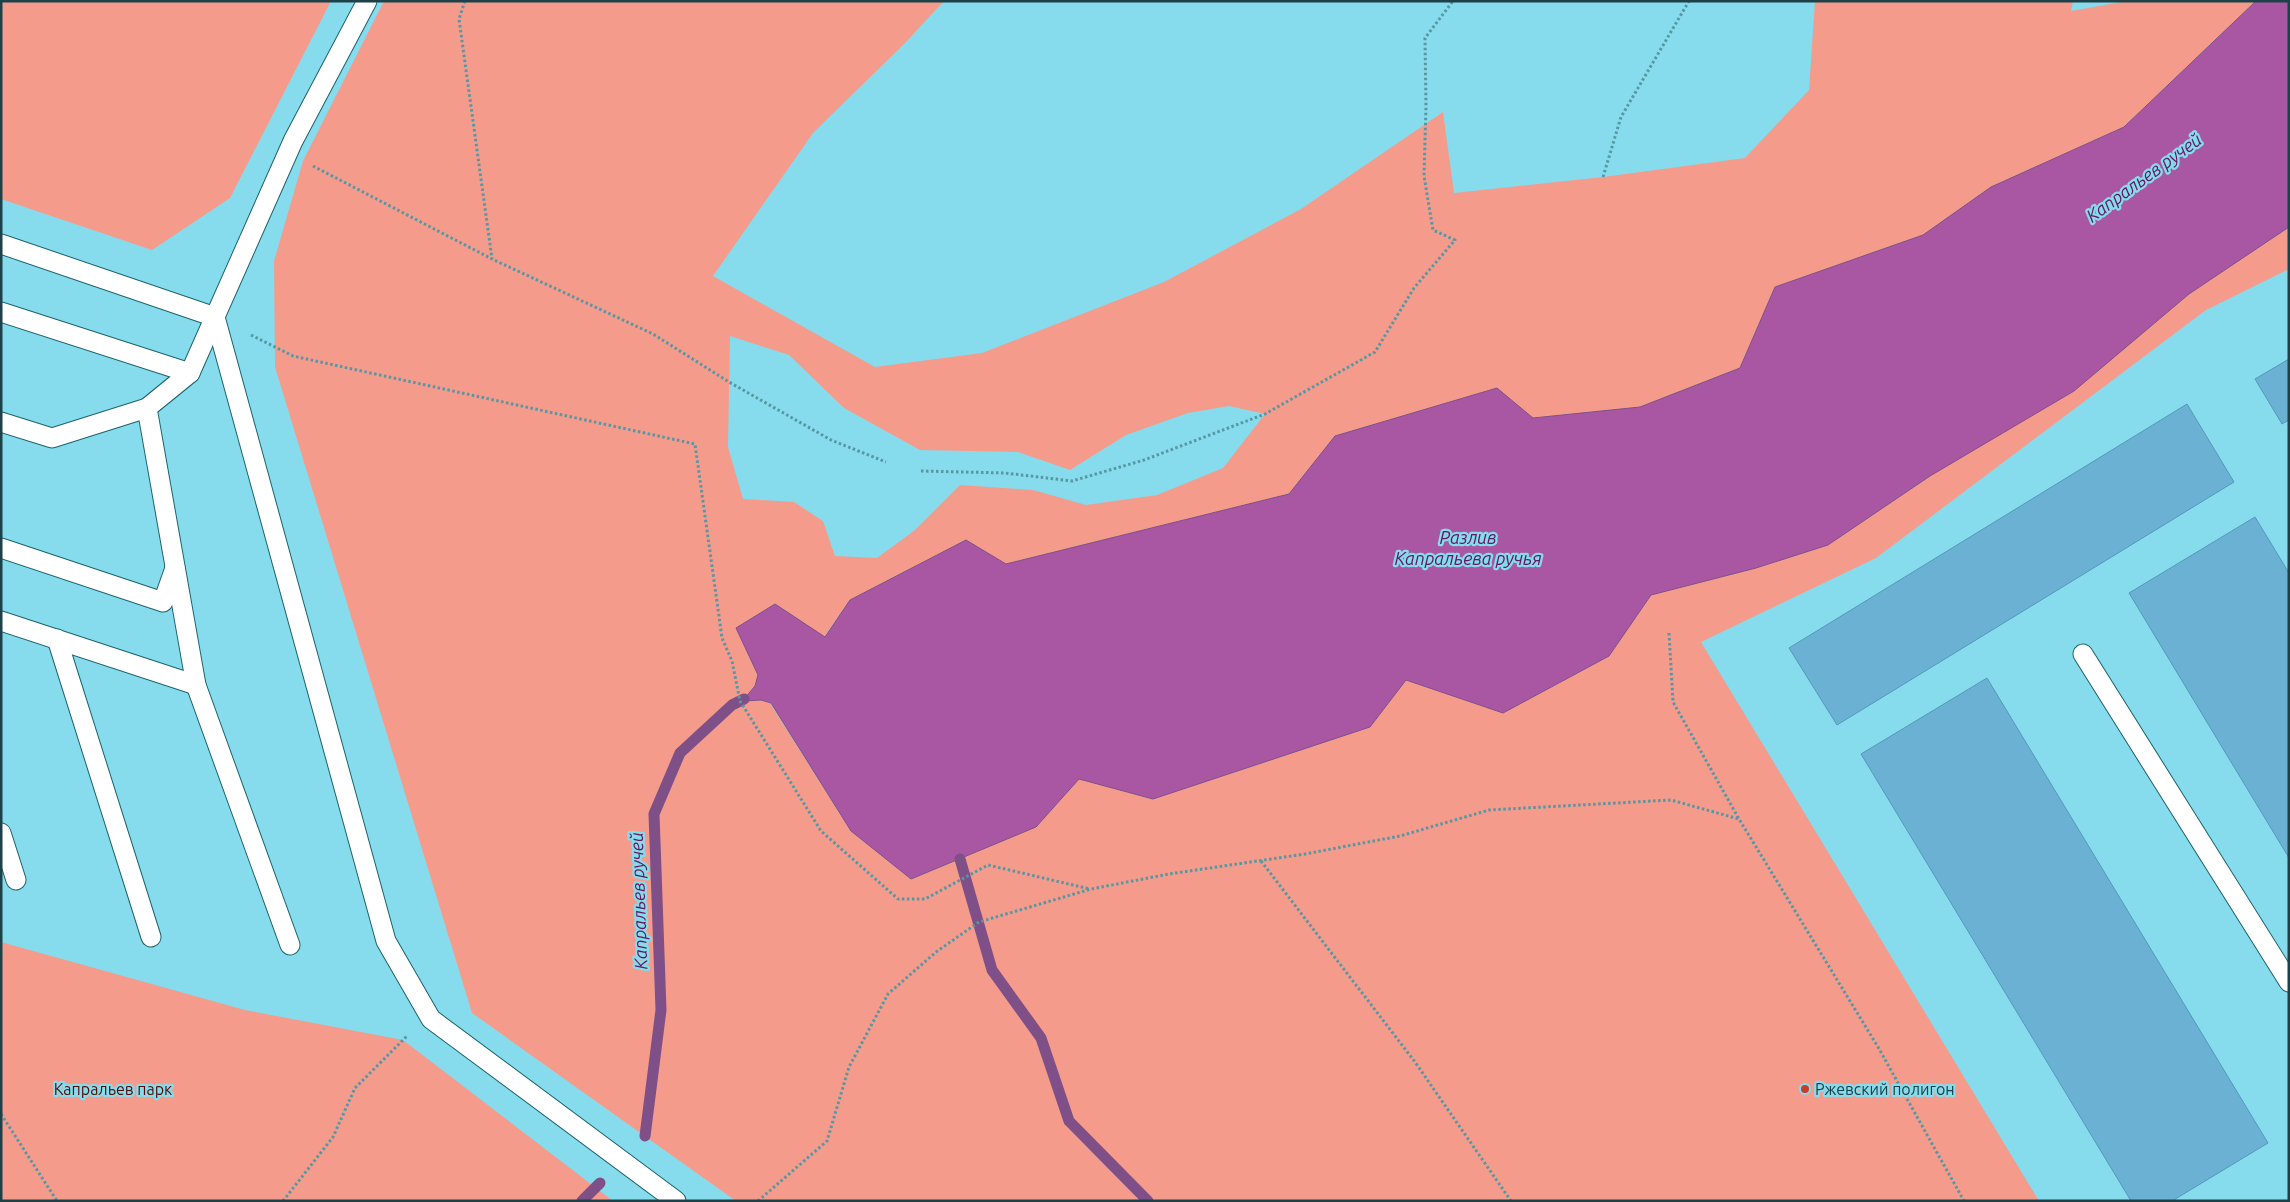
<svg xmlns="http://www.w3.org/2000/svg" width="2290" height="1202" font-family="Ubuntu,sans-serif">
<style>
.green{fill:#f59b8c;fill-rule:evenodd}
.water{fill:#a957a3;stroke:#7f5088}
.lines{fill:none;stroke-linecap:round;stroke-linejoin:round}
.stream{stroke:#7f5088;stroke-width:11}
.building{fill:#6ab1d3;stroke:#5399ba}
.lane-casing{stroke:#1c626d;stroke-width:21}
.path{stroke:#5797a3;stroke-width:3;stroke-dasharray:2.5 2.5;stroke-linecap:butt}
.lane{stroke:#fff;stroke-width:19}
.poi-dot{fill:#c93c2c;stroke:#86dcec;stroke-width:2}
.labels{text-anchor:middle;stroke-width:4.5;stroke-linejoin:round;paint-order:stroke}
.park-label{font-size:16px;fill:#540b05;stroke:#86dcec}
.poi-label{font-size:16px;fill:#1d4148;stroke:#86dcec;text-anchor:start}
.water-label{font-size:18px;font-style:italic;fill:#641761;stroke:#86dcec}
</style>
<rect width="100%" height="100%" fill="#86dcec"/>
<g class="green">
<path d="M1,1H331L230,198L152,250L1,199Z"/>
<path d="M384,1H944L905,43L813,133L713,276L875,367L982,353L1164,282L1301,209L1443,112L1454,193L1603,177L1745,158L1809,90L1815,1H2073L2071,11L2127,1H2256L2124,127L1991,187L1923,235L1775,287L1740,368L1640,407L1533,418L1497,388L1335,436L1289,494L1006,564L966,540L850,600L824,637L775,604L736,628L758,675L755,686L744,699L746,701L761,700L770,703L851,831L911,879L1036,827L1079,779L1153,799L1370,727L1406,680L1503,713L1609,656L1651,595L1756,568L1828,545L1930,476L2189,294L2289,227V269L2206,310L1876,558L1701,642L2039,1201H736L472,1013L275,367L274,261L303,161ZM730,336L789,355L844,408L920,450L1018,452L1070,470L1126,435L1188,413L1229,406L1265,414L1223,468L1157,495L1086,505L1033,490L960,485L915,530L877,558L835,556L823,521L794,502L743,499L728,447Z"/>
<path d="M1,942L245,1010L403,1040L613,1201H1Z"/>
</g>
<path class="water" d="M2256,1H2289V227L2189,294L2074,391L1930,476L1828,545L1756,568L1651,595L1609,656L1503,713L1406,680L1370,727L1153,799L1079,779L1036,827L911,879L851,831L771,703L761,700L746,701L744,699L755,686L758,675L736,628L775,604L825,637L850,600L966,540L1006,564L1289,494L1335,436L1497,388L1533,418L1640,407L1740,368L1775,287L1923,235L1991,187L2124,127Z"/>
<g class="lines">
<g class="stream">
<path d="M960,859L992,970L1041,1038L1069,1121L1148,1201"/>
<path d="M645,1136L661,1010L654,814L680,753L732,705L744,699"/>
<path d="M582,1201L600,1183"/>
</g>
</g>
<g class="building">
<path d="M2289,359V420L2282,424L2255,379Z"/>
<path d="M2187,404L2234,482L1837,725L1789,648Z"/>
<path d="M2255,517L2289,573V858L2129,593Z"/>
<path d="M1987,678L2268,1143L2172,1201H2131L1861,754Z"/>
</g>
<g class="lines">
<g class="lane-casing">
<g id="lane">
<path d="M1,244L215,317L386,941L431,1019L676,1201"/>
<path d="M1,312L190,373"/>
<path d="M1,422L52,438L147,408"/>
<path d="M1,548L163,602L175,568"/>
<path d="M1,621L196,685"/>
<path d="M57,639L151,937"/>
<path d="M2083,654L2289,982"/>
<path d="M1,833L16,880"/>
<path d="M290,945L196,685L147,408L190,373L293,141L367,1"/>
</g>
</g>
<g class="path">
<path d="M465,1L459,19L492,259"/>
<path d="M313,166L492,259L653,334L729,382L831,440L886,462"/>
<path d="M1603,177L1621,117L1689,1"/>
<path d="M251,335L293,356L695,444L722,638L732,661L740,701L821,831L898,899H925L988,865L1090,889"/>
<path d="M921,471L1005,473L1072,481L1144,460L1265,414L1375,352L1414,288L1455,240L1433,230L1424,176L1426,107L1425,38L1453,1"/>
<path d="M1669,633L1673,702L1739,819"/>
<path d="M1261,861L1415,1062L1511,1201"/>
<path d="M1,1114L57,1201"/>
<path d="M283,1201L333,1137L355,1088L408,1035"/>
<path d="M758,1201L827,1141L849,1067L888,994L936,952L979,922L1091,889L1169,874L1305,854L1400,836L1489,810L1671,800L1739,819L1878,1047L1964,1201"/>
</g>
<use href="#lane" class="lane"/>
</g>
<circle class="poi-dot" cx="1805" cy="1089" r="5"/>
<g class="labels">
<g class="park-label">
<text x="113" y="1095">Капральев парк</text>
</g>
<g class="poi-label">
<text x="1815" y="1095">Ржевский полигон</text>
</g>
<g class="water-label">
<text transform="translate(2144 178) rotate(-36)" y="6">Капральев ручей</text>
<text x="1468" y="544">Разлив<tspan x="1468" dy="21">Капральева ручья</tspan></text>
<text transform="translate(639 901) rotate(-92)" y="6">Капральев ручей</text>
</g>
</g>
<rect width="2290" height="1202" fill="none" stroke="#1d4148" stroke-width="5"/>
</svg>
